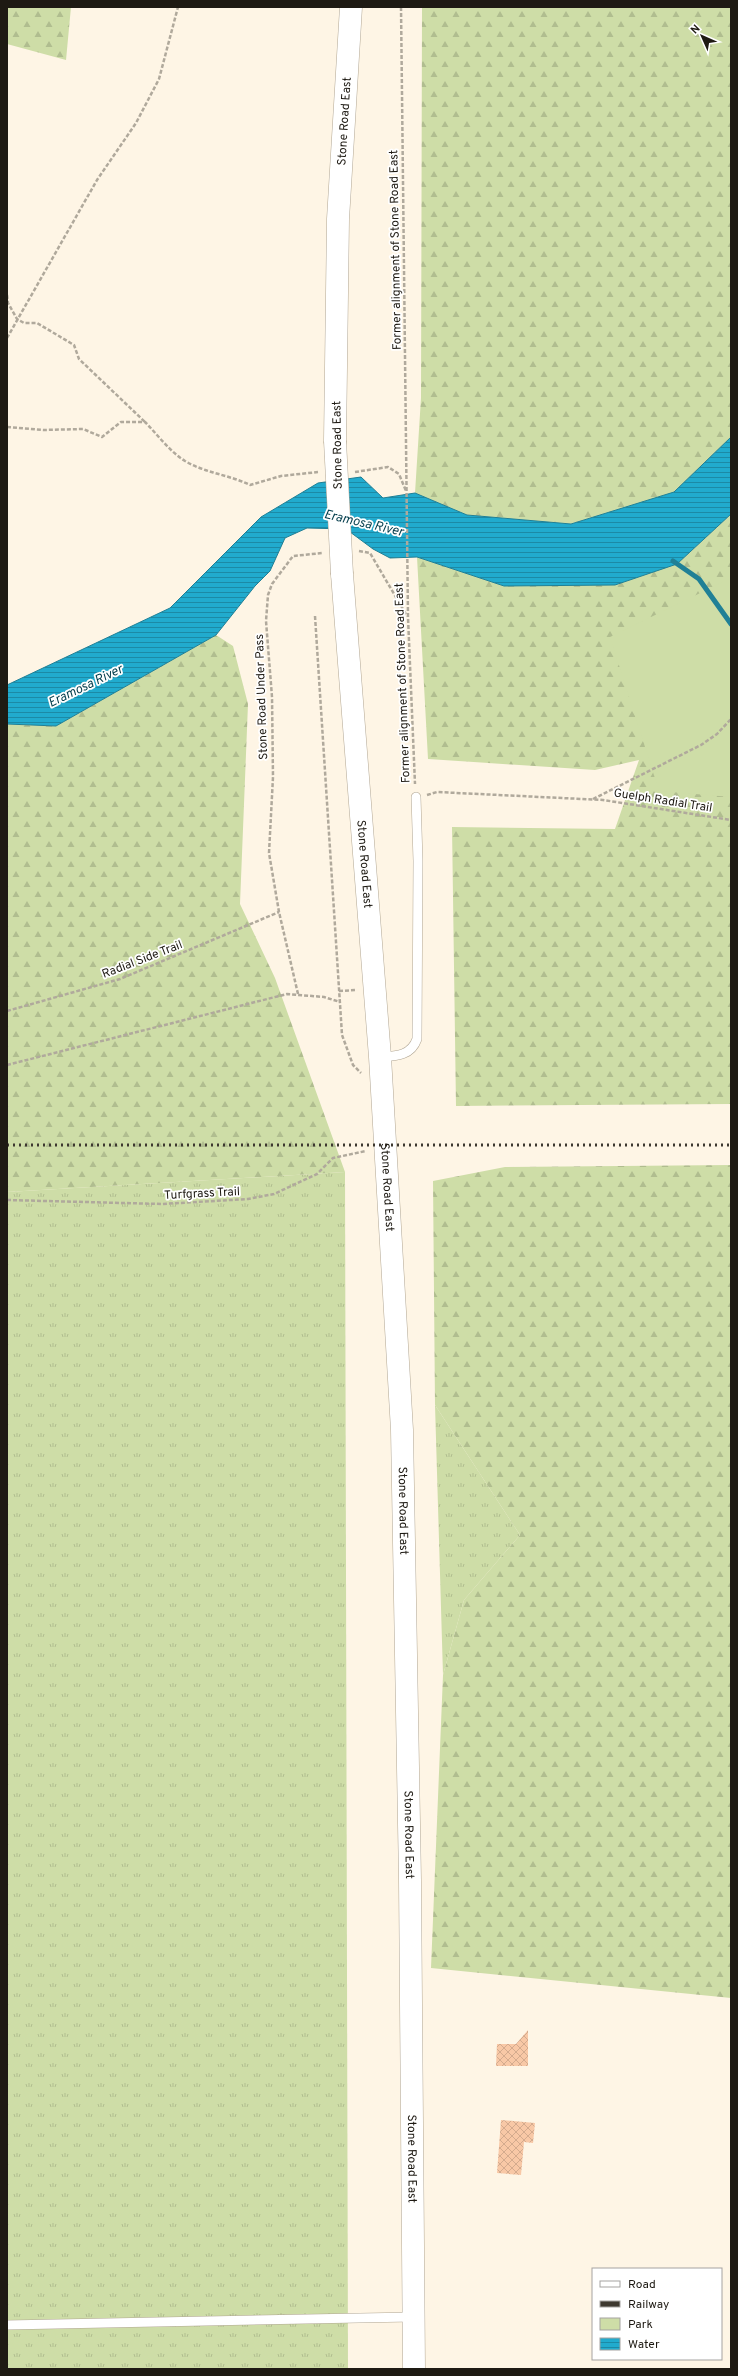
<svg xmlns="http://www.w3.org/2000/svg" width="738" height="2376" font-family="Overpass,sans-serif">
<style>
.grass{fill:url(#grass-tufts)}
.forest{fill:url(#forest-firs)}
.park{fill:#cedda7}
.water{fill:url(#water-rules);stroke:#208096}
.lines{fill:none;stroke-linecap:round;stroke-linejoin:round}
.stream{stroke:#208096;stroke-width:5}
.building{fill:url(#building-cross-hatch)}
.service-casing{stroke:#b2a794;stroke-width:10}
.secondary-casing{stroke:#b2a794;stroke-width:23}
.path{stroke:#b0a99c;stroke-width:2.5;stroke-dasharray:4 2;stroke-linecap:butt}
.service{stroke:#fff;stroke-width:9}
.secondary{stroke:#fff;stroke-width:22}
.rail{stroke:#3d3830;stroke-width:3;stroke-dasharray:2 4;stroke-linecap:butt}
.secondary-bridge-casing{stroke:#b2a794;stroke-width:23;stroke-linecap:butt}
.secondary-bridge{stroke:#fff;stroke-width:22}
.labels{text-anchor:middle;stroke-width:3.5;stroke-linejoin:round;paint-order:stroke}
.street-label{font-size:12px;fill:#1e1a13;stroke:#fff}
.water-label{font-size:13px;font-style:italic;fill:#033d4c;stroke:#fff}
</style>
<defs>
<pattern id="grass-tufts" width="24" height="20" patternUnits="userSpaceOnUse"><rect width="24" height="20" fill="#cedda7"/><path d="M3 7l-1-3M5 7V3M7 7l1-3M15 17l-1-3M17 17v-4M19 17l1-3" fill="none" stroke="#b0bd8f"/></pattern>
<pattern id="forest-firs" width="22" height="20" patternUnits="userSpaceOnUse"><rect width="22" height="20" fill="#cedda7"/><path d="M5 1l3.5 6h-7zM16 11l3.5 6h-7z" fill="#b0bd8f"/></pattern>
<pattern id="water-rules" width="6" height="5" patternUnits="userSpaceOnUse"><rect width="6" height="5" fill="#21abce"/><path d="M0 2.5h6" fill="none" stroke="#1c8aa6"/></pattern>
<pattern id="building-cross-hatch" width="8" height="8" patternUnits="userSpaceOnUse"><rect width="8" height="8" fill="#f8c8a6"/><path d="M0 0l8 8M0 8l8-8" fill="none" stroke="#d4ab8e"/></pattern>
</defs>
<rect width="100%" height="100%" fill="#fef5e5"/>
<g class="grass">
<path d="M345,1172L348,2369H7V1192Z"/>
<path d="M435,1405L520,1535L464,1600L443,1675Z"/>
</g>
<g class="forest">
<path d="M7,7H71L66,60L7,44Z"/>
<path d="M422,7H731V437L675,492L571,524L467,515L415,493L421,398Z"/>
<path d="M731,514V1104L456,1106L452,827L615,829L639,760L595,770L428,759L417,557L504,586L677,564Z"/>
<path d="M216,635L233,646L248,704L240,904L275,978L345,1172L7,1192V724L56,726Z"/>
<path d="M731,1165V1998L431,1968L443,1675L464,1600L520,1535L435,1405L433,1181L505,1167Z"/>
</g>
<path class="park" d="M731,578V797L659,791L610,637Z"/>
<path class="water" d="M731,437V514L677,564L615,585L504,586L417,557L390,558L373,549L346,529L307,528L285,538L270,571L255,586L216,635L56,726L7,724V685L170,608L261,517L318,483L361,477L383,498L415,493L467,515L571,524L674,492Z"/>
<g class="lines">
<path class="stream" d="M673,561L699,579L731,624"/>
</g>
<g class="building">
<path d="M528,2030V2066H496L497,2044H516Z"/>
<path d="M501,2120L535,2123L533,2143L524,2142L521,2175L497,2173Z"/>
</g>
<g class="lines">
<g class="service-casing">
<g id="service">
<path d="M380,1057C396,1056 411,1056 417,1039L418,861L416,797"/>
<path d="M7,2325L412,2317"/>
</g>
</g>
<g class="secondary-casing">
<g id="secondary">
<path id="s1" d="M335,441L338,219L351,7"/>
<path id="s2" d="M342,574L380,1057L402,1430L410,1880L414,2369"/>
</g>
</g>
<g class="path">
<path d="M401,7L408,617L415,784"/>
<path d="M7,295L8,303L17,319L24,323H37L74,345L79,359L145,422"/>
<path d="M7,338L97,180L136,123L159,79L178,7"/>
<path d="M7,427L43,430L83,429L102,437L121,422H145C158,435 169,451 185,461C205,473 230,475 250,485L281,476L318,472"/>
<path d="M355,472L388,467L399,474L406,491"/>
<path d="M359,551L370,553L407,616"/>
<path d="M315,616L342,1035L353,1065L361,1073"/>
<path d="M427,795L437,792L603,800L731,820"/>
<path d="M593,799L701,745L717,734L731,719"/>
<path d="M339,991L357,990"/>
<path d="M298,994L279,912L269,853L273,777L272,697L266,621L268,595L272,584L293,556L322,553"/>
<path d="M7,1011L120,979L279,912"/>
<path d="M7,1065L287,994L324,997L340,1002"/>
<path d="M7,1200L162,1204L248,1199L274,1194L317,1174L333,1158L366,1151"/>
</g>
<use href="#service" class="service"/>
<use href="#secondary" class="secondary"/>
<path class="rail" d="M7,1145H731"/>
<g class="secondary-bridge-casing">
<path id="secondary-bridge" d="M335,441L342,574"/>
</g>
<use href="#secondary-bridge" class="secondary-bridge"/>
</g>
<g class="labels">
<g class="street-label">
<text dy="4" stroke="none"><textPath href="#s1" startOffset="320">Stone Road East</textPath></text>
<text transform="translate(395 250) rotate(-91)" y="4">Former alignment of Stone Road East</text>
<text transform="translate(337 445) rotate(-91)" y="4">Stone Road East</text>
<text transform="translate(402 683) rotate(-92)" y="4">Former alignment of Stone Road East</text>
<text transform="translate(261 697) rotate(-92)" y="4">Stone Road Under Pass</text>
<text transform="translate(663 800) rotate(9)" y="4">Guelph Radial Trail</text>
<text dy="4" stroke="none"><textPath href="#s2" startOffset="291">Stone Road East</textPath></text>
<text transform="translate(142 959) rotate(-21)" y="4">Radial Side Trail</text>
<text dy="4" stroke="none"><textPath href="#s2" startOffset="615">Stone Road East</textPath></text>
<text transform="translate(202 1193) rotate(-3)" y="4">Turfgrass Trail</text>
<text dy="4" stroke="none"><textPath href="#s2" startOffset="939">Stone Road East</textPath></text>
<text dy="4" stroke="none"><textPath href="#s2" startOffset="1263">Stone Road East</textPath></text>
<text dy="4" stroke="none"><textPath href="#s2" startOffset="1587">Stone Road East</textPath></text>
</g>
<g class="water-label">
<text transform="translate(364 522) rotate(13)" y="5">Eramosa River</text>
<text transform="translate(85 685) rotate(-26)" y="5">Eramosa River</text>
</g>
</g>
<rect width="738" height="2376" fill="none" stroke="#1e1a13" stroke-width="16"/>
<rect x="592" y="2268" width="130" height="92" fill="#ffffff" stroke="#a5a3a1"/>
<rect x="600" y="2281" width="20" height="6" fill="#ffffff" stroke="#a5a3a1"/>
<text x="628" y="2288" font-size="12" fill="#1e1a13">Road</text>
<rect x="600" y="2301" width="20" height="6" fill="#3d3830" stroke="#a5a3a1"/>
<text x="628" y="2308" font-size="12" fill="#1e1a13">Railway</text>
<rect x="600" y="2318" width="20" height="12" fill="#cedda7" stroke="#a5a3a1"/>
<text x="628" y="2328" font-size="12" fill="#1e1a13">Park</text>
<rect x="600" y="2338" width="20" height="12" fill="url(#water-rules)" stroke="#a5a3a1"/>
<text x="628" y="2348" font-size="12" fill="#1e1a13">Water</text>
<g transform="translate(702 36) rotate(315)" stroke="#ffffff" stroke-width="3" paint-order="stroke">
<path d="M0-3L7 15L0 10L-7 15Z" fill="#1e1a13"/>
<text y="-6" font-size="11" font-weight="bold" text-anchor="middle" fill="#1e1a13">N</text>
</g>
</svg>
